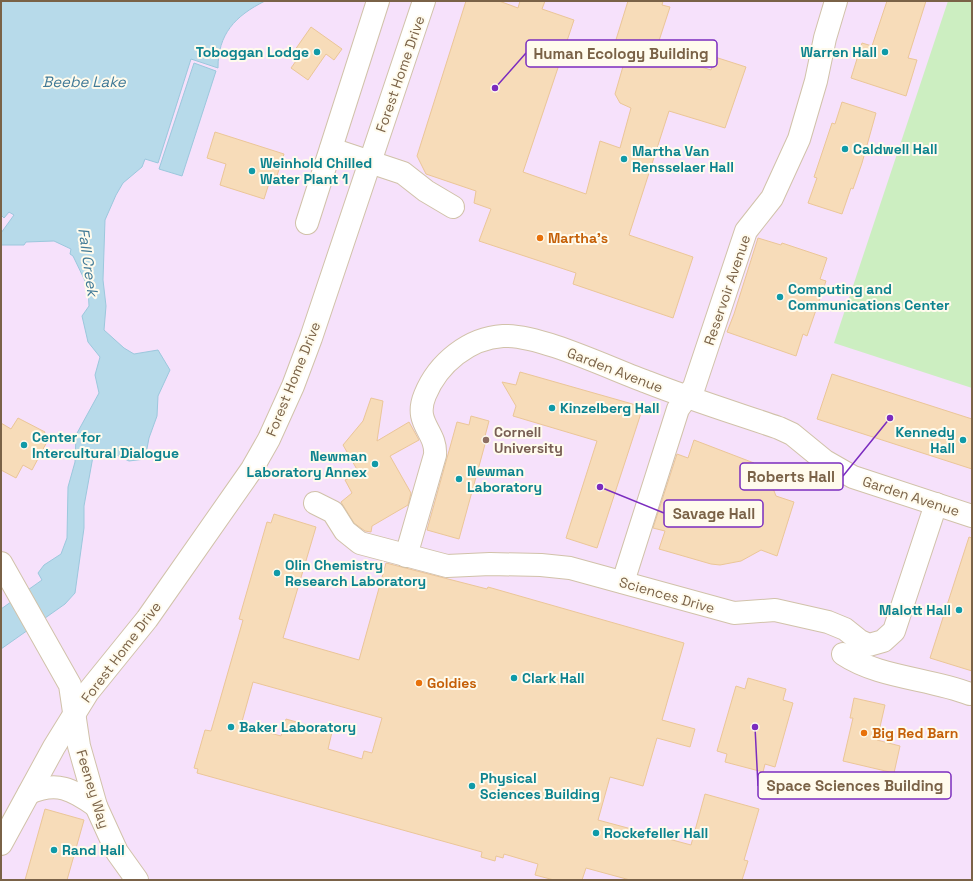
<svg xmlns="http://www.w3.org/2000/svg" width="973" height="881" font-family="'Space Grotesk',sans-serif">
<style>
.education{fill:#f6e1fb}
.green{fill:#cceec1}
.water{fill:#b7daea;stroke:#9cc8dd}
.building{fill:#f7dcb9;stroke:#ebc698;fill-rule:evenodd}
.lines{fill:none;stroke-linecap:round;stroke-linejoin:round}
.minor-casing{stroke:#d1c2a9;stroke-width:24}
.minor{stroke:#fff;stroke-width:22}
.culture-dot{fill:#0f9aa8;stroke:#fffbed;stroke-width:1.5}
.food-dot{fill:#e8710a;stroke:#fffbed;stroke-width:1.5}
.education-dot{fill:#8d6e63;stroke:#fffbed;stroke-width:1.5}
.labels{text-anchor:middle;stroke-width:4;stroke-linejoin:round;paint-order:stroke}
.culture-label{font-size:14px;font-weight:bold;fill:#0d838f;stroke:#fffbed;text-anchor:start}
.street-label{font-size:14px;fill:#7a6247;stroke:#fffbed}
.food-label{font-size:14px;font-weight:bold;fill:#c56008;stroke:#fffbed;text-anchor:start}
.education-label{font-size:14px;font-weight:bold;fill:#785e54;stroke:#fffbed;text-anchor:start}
.water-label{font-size:15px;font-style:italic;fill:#417a97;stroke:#fffbed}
.leader{fill:none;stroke:#7b2cbf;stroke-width:1.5}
.callout-dot{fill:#7b2cbf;stroke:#fffbed;stroke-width:1.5}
.callout{fill:#fffbed;stroke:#7b2cbf;stroke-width:1.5}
.callout-label{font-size:15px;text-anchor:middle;font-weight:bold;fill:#7a6247}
</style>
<rect width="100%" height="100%" fill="#fef9e5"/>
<rect class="education" x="1" y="1" width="971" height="879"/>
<path class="green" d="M948,1H972V388L834,343Z"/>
<g class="water">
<path d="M5,1H265C235,16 218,34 218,68L191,59L158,163L145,159L142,167L123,183L116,195L105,220L103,280L106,306L104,330L124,348L134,354L158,350L170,370L158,396L157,416L149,438L145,459L129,461L112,453L94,451L84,506V528L75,593L65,604L1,649V609L42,580L38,573L44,565L61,554L67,538L68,487L75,462L76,435L99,393L95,375L100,357L88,342L82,316L89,306L88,287L73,256L70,254L71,249L54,241L26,242L24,245H1V233L14,215L9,212L4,218L1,215V2Z"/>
<path d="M194,63L216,71L182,176L159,169Z"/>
</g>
<g class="building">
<path d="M466,1H499L518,8L520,1H545L542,9L574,20L523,172L586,194L600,141L620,148L631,108L620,103L615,94L624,63L610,59L628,1H663L662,5L670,7L655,53L711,70L715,57L746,67L725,128L669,111L629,235L693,257L673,318L573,284L576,273L479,241L491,209L474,203L476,191L426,174L417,156Z"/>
<path d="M887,1H926L908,58L917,60L906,96L851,78L862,43L872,46Z"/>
<path d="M311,27L342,49L334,60L326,54L308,80L291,68L296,61L290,57Z"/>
<path d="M842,102L876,113L862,163L853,189L851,188L842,214L808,203L817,178L814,177L832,123L835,124Z"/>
<path d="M215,132L284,154L276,179L271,177L264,199L220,185L226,164L207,158Z"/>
<path d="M758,238L781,245L782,243L827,258L820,279L826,281L807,336L803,334L796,356L727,332L734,314Z"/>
<path d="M520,372L643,407L597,548L566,538L597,441L513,416L516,406L502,382L516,385Z"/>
<path d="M832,374L972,419V469L817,419Z"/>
<path d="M371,398L383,401L377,441L409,422L419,440L390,456L411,493L408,505L372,526L371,532L365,531L354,523L341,502L352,493L345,480L359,473L343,445L363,421Z"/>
<path d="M471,416L489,421L485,436L487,437L459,539L427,530L457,422L469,425Z"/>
<path d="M18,418L45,432L43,436L49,438L32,470L23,465L16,478L1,470V423L11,429Z"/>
<path d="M694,440L754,463L769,478L776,496L794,502L777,556L761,550L741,561L720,565L711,564L659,549L665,531L653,528L677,454L688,458Z"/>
<path d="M274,514L316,527L283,638L359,660L386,563L487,589L488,587L684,643L662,720L695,729L690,747L657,738L643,786L610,777L598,820L691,845L705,794L759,809L744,860L748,861L742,880H630L586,868L582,880H554L535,875L538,864L504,854L503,858L496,856L495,861L481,857L482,852L197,773L198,769L194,768L205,730L211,731L243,620L239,619L267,522L271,523ZM253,682L382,718L372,753L364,751L362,759L328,749L332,732L286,719L281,736L241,725Z"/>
<path d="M969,537L972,538V671L930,658Z"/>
<path d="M748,678L786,689L783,700L793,703L775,767L765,764L763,772L725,762L727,754L717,751L736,686L745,689Z"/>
<path d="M854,698L885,705L877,740L900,746L894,773L843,761L853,718H850Z"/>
<path d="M45,809L84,820L67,880H25Z"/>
</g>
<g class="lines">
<g class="minor-casing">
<g id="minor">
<path d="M331,149L403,173L426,191L453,207"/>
<path d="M307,223L378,1"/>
<path d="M315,503L333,512L345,531L360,543L447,566L490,564L541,565L570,568L734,613L775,610L828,622L845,629L860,641L869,645L883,641L894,631L936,504"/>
<path d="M406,556L435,455C437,431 413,424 425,395C438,363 469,338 503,336C539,334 611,369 647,382C690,399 735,413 779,428L792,434L825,461L853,477L972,516"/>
<path d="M1,563L70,685L79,746L96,806L117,852L137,880"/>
<path d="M623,582L678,409L694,387L746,231L772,198L799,139L816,81L825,38L836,1"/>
<path d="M843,654C879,678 929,678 970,694"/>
<path d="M29,793C57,781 72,789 96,806"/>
<path d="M1,844L54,747L88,692L147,619L252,469L269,439L293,386L311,338L424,1"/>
</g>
</g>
<use href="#minor" class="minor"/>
</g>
<g class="culture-dot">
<circle cx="317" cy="52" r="4"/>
<circle cx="885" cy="52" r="4"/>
<circle cx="845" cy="149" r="4"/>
<circle cx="624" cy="159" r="4"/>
<circle cx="252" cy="171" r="4"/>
<circle cx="780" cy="297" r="4"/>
<circle cx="552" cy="408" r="4"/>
<circle cx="963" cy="440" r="4"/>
<circle cx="24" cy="445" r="4"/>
<circle cx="375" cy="464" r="4"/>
<circle cx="459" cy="479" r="4"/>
<circle cx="277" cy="573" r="4"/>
<circle cx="959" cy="610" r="4"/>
<circle cx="514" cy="678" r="4"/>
<circle cx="231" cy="727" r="4"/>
<circle cx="472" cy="786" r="4"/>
<circle cx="596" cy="833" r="4"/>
<circle cx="54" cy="850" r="4"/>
</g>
<g class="food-dot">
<circle cx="540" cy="238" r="4"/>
<circle cx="419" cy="683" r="4"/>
<circle cx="864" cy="733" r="4"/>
</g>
<circle class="education-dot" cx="486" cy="440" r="4"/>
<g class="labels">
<g class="culture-label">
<text x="309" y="57" text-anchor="end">Toboggan Lodge</text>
<text x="877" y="57" text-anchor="end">Warren Hall</text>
<text x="853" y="154">Caldwell Hall</text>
<text x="632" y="156">Martha Van<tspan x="632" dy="16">Rensselaer Hall</tspan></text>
<text x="260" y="168">Weinhold Chilled<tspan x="260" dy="16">Water Plant 1</tspan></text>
<text x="788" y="294">Computing and<tspan x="788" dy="16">Communications Center</tspan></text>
<text x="560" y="413">Kinzelberg Hall</text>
<text x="955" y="437" text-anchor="end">Kennedy<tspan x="955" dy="16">Hall</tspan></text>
<text x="32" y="442">Center for<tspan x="32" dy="16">Intercultural Dialogue</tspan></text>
<text x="367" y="461" text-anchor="end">Newman<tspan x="367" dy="16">Laboratory Annex</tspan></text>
<text x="467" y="476">Newman<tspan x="467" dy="16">Laboratory</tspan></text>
<text x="285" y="570">Olin Chemistry<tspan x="285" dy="16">Research Laboratory</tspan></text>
<text x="951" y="615" text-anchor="end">Malott Hall</text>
<text x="522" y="683">Clark Hall</text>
<text x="239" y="732">Baker Laboratory</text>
<text x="480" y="783">Physical<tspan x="480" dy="16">Sciences Building</tspan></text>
<text x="604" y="838">Rockefeller Hall</text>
<text x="62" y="855">Rand Hall</text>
</g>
<g class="street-label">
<text transform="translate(400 74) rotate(-71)" y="5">Forest Home Drive</text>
<text transform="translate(727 290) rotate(-71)" y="5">Reservoir Avenue</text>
<text transform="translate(615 370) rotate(21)" y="5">Garden Avenue</text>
<text transform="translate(293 379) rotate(-68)" y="5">Forest Home Drive</text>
<text transform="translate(911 496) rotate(18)" y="5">Garden Avenue</text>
<text transform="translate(667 595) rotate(16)" y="5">Sciences Drive</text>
<text transform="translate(121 652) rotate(-53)" y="5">Forest Home Drive</text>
<text transform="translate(93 789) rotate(73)" y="5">Feeney Way</text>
</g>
<g class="food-label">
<text x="548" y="243">Martha's</text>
<text x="427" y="688">Goldies</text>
<text x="872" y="738">Big Red Barn</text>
</g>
<g class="education-label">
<text x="494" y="437">Cornell<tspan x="494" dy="16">University</tspan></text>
</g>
<g class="water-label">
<text x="84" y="87">Beebe Lake</text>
<text transform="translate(88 262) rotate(82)" y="5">Fall Creek</text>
</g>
</g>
<path class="leader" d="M495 88L526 53M890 418L843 476M600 487L664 513M755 727L758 786"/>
<g class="callout-dot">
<circle cx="495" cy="88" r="4"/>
<circle cx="890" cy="418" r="4"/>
<circle cx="600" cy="487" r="4"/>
<circle cx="755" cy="727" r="4"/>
</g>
<g class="callout">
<rect x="526" y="40" width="191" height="27" rx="4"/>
<rect x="740" y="463" width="103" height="27" rx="4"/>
<rect x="664" y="500" width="99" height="27" rx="4"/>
<rect x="758" y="772" width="193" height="27" rx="4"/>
</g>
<g class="callout-label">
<text x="621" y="59">Human Ecology Building</text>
<text x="791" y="482">Roberts Hall</text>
<text x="714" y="519">Savage Hall</text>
<text x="855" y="791">Space Sciences Building</text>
</g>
<rect width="973" height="881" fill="none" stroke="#7a6247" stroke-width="4"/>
</svg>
